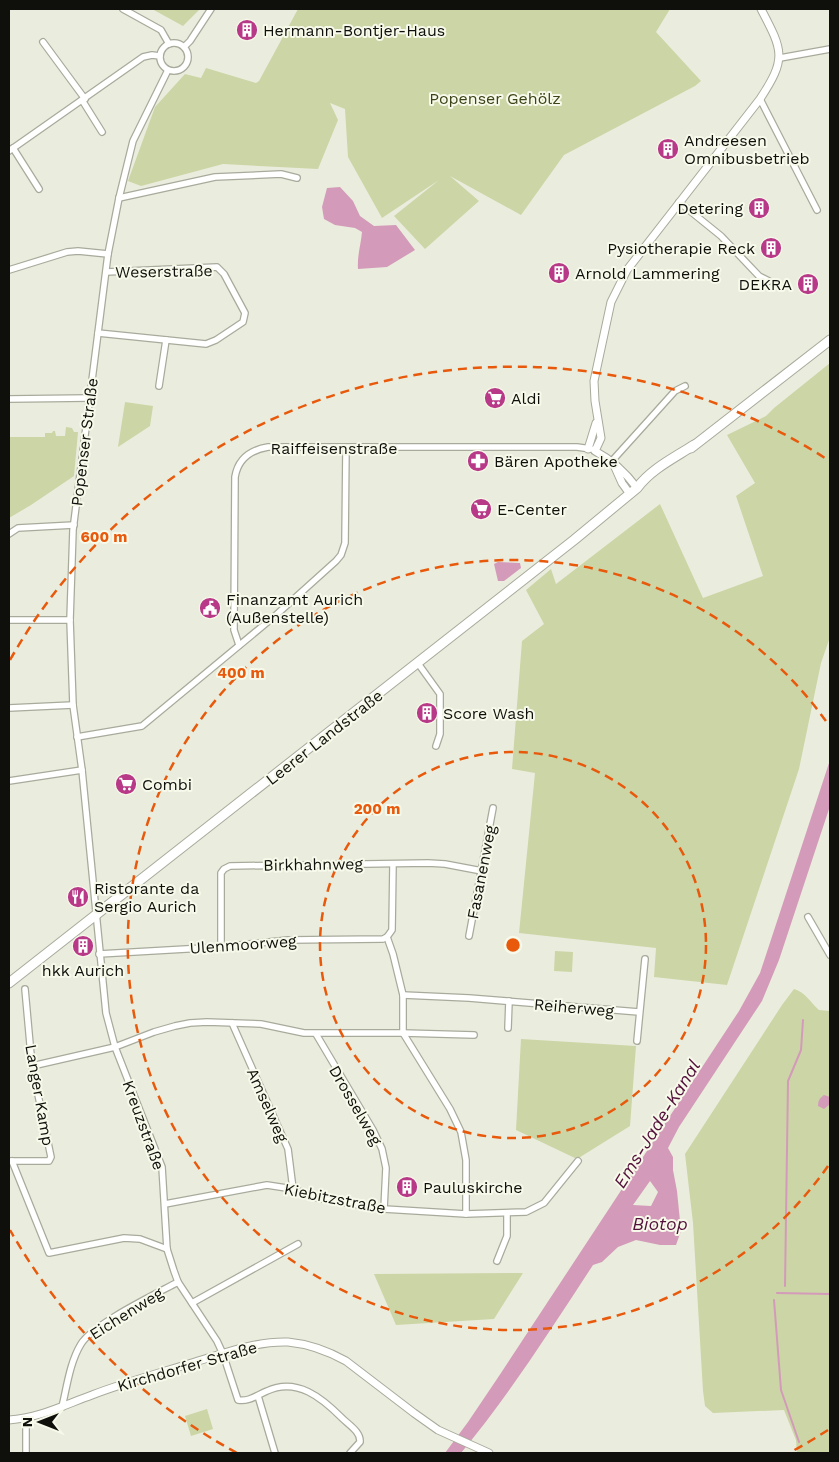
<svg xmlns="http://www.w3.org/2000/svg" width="839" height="1462" font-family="'Work Sans',sans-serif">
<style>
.green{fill:#ccd5a6}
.water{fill:#d39bb9;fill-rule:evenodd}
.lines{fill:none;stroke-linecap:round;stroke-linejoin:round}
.stream{stroke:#d39bb9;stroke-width:2}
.minor-casing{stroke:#a8ab9c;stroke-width:8}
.tertiary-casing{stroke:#a8ab9c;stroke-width:9}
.primary-casing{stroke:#a8ab9c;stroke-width:11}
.minor{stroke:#fff;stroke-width:5.5}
.tertiary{stroke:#fff;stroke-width:7}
.primary{stroke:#fff;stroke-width:9}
.ring{fill:none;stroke:#e8590c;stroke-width:2.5;stroke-dasharray:9 6}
.labels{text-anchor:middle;stroke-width:4;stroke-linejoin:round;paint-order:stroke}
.poi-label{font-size:16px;fill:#0f100b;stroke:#f7faea;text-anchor:start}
.park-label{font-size:16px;fill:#3d4217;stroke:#f7faea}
.street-label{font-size:16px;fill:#0f100b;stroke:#f7faea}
.water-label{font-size:18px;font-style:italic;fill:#53113b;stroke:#f7faea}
.centre{fill:#e8590c;stroke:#f7faea;stroke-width:2.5}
.ring-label{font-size:15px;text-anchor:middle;font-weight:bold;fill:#e8590c;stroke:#f7faea;stroke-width:4;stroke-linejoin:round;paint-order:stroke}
</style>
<rect width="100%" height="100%" fill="#eaeddd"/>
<g class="green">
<path d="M152,9H200L183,26Z"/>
<path d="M298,9H670L656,32L701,81L695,86L564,155L521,215L450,176L479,201L425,249L394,216L439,180L382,218L348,157L345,109L330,103L338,120L318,169L223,164L141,186L128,181L155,107L185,74L201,78L206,68L256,83L259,81Z"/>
<path d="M830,363V637L821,663L799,769L727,985L654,977L656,948L519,933L535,773L512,769L522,641L544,624L526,590L551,569L556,584L660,504L703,598L763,576L736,496L755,483L727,435L766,416L774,408Z"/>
<path d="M125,402L153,406L150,426L118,447Z"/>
<path d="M66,427L72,428L74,432H78L74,476L31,505L9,518V437H45V433H52L53,431H55L56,436H65Z"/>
<path d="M555,951L573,952L572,972L554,971Z"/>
<path d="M794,989C805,992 811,1003 819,1010L830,1011V1453L808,1452L797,1453L796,1440L784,1410L713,1413L705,1406L703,1391L693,1223L685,1154L782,1005Z"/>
<path d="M521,1039L636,1046L630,1126L577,1159L516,1130Z"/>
<path d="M523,1273L494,1319L396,1325L374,1274Z"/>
<path d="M207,1409L213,1429L191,1436L185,1416Z"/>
</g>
<g class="water">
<path d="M340,187L353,201L360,216L374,226L396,225L415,250L387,267L358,269C357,256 361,244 362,232L355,228L335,225L324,219L322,207L327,188Z"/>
<path d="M498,562L520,563L521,568L504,581H498L494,564Z"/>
<path d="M830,760V806L779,960L762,1001L679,1127L668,1148L673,1157V1170L677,1191L681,1231L676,1245H660L636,1240L618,1247L602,1262L593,1265C551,1329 510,1394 461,1453H445L468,1422L501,1373L739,1011L760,973ZM650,1181L658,1192L651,1206L633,1205Z"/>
<path d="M824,1095L830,1097V1104L824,1109L818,1106C818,1100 820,1098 824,1095Z"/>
</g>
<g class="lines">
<g class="stream">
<path d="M785,1286L788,1081L801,1050L803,1020"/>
<path d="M777,1293L830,1294"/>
<path d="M774,1300L781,1390L799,1442"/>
</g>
<g class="minor-casing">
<g id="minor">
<path d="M123,9L161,30L169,44"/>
<path d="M43,42L85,99"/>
<circle cx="174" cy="57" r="14"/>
<path d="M184,47L190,41L211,9"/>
<path d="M780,58L830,49"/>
<path d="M168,70L133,141L119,198L108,254L73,530L70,620L73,705L82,770L106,1013L115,1047L162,1167L167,1249L174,1271L178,1282L217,1341L223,1354L238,1400C249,1402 257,1395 267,1391C297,1377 322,1398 342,1418C349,1425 361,1432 360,1442L350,1453"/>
<path d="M760,99L817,210"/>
<path d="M82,100L102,132"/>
<path d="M13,148L39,189"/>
<path d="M9,151L143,57L152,55L160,56"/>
<path d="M119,198L215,177L281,174L297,178"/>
<path d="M679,202L721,236L759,276L769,281"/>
<path d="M9,270L67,252L78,251L108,254"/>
<path d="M98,333L206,344L216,340L243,322L245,313L224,274L217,267L106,272"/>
<path d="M159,386L166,340"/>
<path d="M9,399L89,398"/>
<path d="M611,462L675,391L685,386"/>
<path d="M9,534L18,528L74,525"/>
<path d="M9,620H70"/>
<path d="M239,645L234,630L235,477C238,459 250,450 268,447H577L591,449"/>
<path d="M417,662L440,694V734L436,746"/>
<path d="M9,708L73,705"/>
<path d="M77,737L142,726L276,615L336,561L341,555L345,543L346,448"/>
<path d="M9,781L82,770"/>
<path d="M393,864L392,930L387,937L393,954L403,995V1033L450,1109L461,1132L466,1160V1214"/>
<path d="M808,917L830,955"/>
<path d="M469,936L493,808"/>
<path d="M221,947V873L224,869L230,866L428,863L445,864L482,871"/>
<path d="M99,954L221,947L288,940L383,939L387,937"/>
<path d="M403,995L469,998L639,1012"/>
<path d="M232,1023L288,1149L293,1189"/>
<path d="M508,1028L509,1001"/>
<path d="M316,1034L373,1130L382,1149L386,1168L384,1209"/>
<path d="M637,1041L645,959"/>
<path d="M32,1066L115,1047L154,1032L175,1026L190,1023L207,1022L261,1024L304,1033H403L474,1035"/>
<path d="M9,1161H49L51,1157L32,1066L25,989"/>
<path d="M12,1161L49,1253L124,1238L140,1239L167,1249"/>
<path d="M165,1204L267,1185L293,1189L317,1198L384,1209L466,1214L526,1212L544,1203L578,1161"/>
<path d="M497,1261L507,1236V1213"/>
<path d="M192,1303L298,1244"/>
<path d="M258,1396L275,1453"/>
<path d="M62,1407C67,1386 70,1362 81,1344C93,1324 156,1294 178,1282"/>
<path d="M26,1453V1419"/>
</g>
</g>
<g class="tertiary-casing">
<g id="tertiary">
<path d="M588,449L596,423"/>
<path d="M614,465L622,483L630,494"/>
<path d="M637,488C626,473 612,460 595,451L601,438L595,401L594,381L611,302L627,270L760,99C787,58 783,51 761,9"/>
<path d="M9,1420C39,1418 64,1405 92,1395C126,1382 160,1373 195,1362C225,1353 256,1341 288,1342C309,1344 328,1351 346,1361L414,1413L438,1430L489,1453"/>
</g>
</g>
<g class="primary-casing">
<g id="primary">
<path d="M691,448L830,340"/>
<path d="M9,983L574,540L637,488C651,469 674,458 694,445"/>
</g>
</g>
<use href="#minor" class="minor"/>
<use href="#tertiary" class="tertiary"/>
<use href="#primary" class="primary"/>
</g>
<g class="ring">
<circle cx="513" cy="945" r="193"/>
<path d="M828 1166A385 385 0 1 1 828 724"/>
<path d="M828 1430A578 578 0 0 1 789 1453M237 1453A578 578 0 0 1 10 1230M10 660A578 578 0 0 1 828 460"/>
</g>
<defs>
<g id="building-disc" transform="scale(1.125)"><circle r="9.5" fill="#b73987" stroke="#f7faea"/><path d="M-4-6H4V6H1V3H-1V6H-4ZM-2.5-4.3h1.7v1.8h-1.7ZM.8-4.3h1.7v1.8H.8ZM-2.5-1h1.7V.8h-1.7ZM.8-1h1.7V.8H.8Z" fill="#fff"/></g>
<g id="supermarket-disc" transform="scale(1.125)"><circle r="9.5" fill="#b73987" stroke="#f7faea"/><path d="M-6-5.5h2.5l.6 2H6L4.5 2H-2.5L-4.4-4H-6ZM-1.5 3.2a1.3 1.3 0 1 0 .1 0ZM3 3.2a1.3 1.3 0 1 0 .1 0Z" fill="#fff"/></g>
<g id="pharmacy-disc" transform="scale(1.125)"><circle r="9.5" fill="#b73987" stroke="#f7faea"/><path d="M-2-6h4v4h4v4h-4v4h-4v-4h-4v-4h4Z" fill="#fff"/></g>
<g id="civic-disc" transform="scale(1.125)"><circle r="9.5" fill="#b73987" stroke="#f7faea"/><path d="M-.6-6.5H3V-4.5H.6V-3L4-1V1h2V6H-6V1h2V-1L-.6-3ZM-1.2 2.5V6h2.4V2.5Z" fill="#fff"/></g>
<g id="restaurant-disc" transform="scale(1.125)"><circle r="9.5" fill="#b73987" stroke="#f7faea"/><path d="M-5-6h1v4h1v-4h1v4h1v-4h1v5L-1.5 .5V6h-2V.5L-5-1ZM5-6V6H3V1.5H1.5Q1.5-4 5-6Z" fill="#fff"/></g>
</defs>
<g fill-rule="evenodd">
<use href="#building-disc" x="247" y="30"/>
<use href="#building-disc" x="668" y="149"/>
<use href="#building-disc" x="759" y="208"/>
<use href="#building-disc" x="771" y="248"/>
<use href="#building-disc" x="559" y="273"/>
<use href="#building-disc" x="808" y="284"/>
<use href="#supermarket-disc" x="495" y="398"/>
<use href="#pharmacy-disc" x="478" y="461"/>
<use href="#supermarket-disc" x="481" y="509"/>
<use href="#civic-disc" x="210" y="608"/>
<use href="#building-disc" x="427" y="713"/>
<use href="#supermarket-disc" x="126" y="784"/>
<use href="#restaurant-disc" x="78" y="897"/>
<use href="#building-disc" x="83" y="946"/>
<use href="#building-disc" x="407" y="1187"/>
</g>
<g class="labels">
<g class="poi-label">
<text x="263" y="36">Hermann-Bontjer-Haus</text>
<text x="684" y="146">Andreesen<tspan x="684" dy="18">Omnibusbetrieb</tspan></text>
<text x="743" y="214" text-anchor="end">Detering</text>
<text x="755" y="254" text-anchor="end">Pysiotherapie Reck</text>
<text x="575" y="279">Arnold Lammering</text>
<text x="792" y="290" text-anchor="end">DEKRA</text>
<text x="511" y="404">Aldi</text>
<text x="494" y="467">Bären Apotheke</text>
<text x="497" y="515">E-Center</text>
<text x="226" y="605">Finanzamt Aurich<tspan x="226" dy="18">(Außenstelle)</tspan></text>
<text x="443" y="719">Score Wash</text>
<text x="142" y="790">Combi</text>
<text x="94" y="894">Ristorante da<tspan x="94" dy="18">Sergio Aurich</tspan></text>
<text x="83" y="976" text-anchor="middle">hkk Aurich</text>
<text x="423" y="1193">Pauluskirche</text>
</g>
<g class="park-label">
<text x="495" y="104">Popenser Gehölz</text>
</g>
<g class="street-label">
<text transform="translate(164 271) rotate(-1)" y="6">Weserstraße</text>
<text transform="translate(84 442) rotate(-83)" y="6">Popenser Straße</text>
<text x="334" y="454">Raiffeisenstraße</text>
<text transform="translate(324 737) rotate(-38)" y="6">Leerer Landstraße</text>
<text transform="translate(313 864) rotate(-1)" y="6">Birkhahnweg</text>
<text transform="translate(481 872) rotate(-79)" y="6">Fasanenweg</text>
<text transform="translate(243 944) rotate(-4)" y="6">Ulenmoorweg</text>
<text transform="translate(574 1007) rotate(5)" y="6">Reiherweg</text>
<text transform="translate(40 1095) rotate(80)" y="6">Langer Kamp</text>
<text transform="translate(268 1105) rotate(66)" y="6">Amselweg</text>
<text transform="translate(356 1105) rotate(60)" y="6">Drosselweg</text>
<text transform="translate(144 1125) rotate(70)" y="6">Kreuzstraße</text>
<text transform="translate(335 1198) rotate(11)" y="6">Kiebitzstraße</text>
<text transform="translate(126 1313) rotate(-32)" y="6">Eichenweg</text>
<text transform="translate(187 1366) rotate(-16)" y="6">Kirchdorfer Straße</text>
</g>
<g class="water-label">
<text transform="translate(657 1124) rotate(-58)" y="6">Ems-Jade-Kanal</text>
<text x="660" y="1230">Biotop</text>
</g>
</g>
<circle cx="513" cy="945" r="8" class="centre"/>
<g class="ring-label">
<text x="104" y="542">600 m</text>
<text x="241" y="678">400 m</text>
<text x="377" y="814">200 m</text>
</g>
<rect width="839" height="1462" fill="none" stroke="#0f100b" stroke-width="20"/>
<g transform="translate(40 1422) rotate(270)" stroke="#f7faea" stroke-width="4" paint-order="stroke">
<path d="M0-4L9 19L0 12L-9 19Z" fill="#0f100b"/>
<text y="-8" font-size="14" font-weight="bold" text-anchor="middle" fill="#0f100b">N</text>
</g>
</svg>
